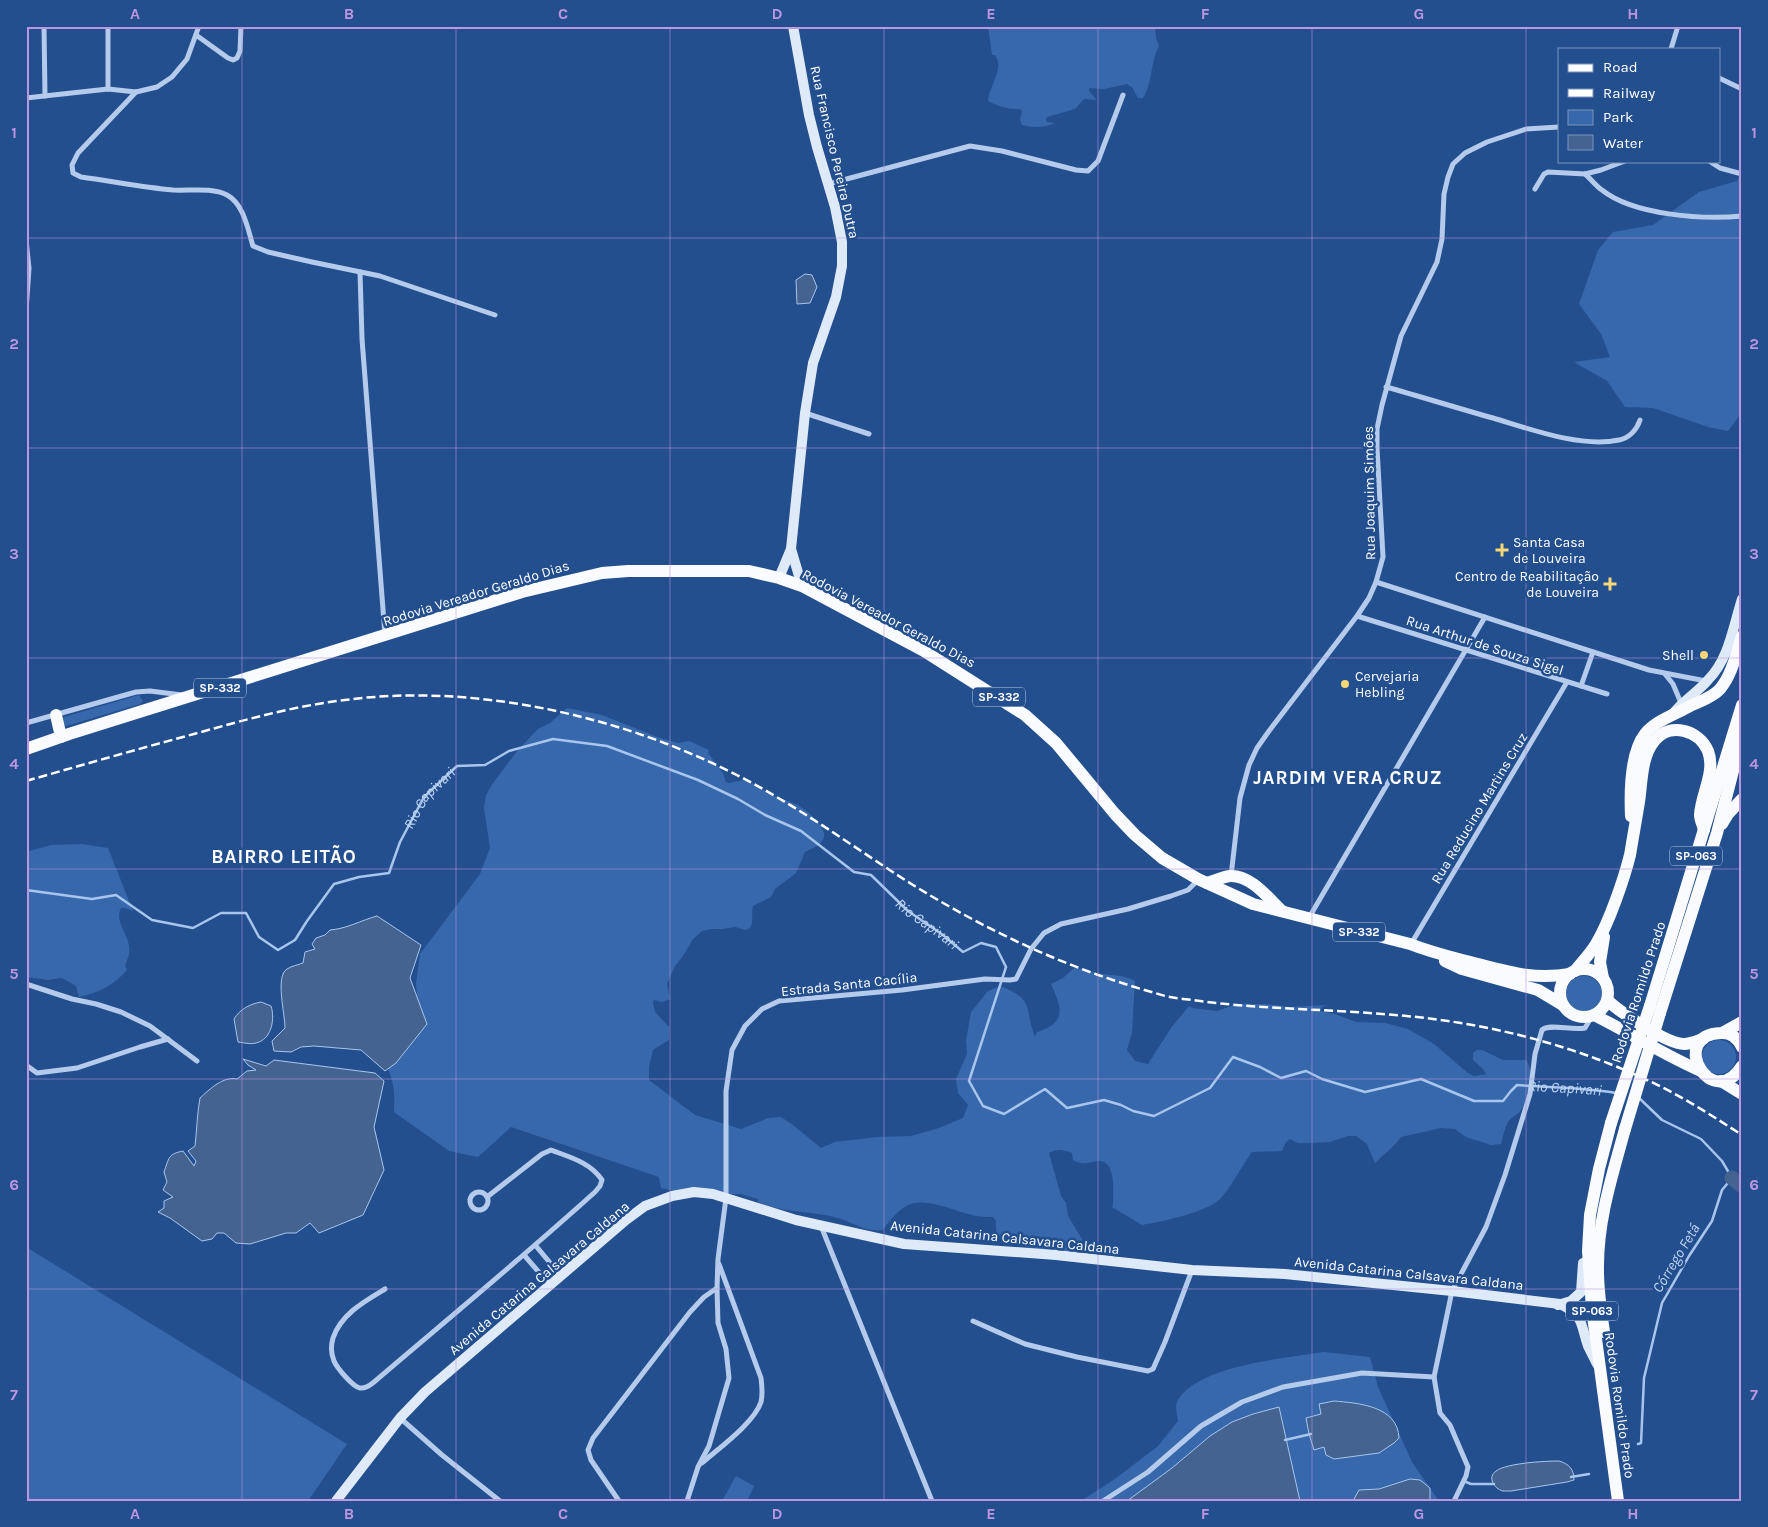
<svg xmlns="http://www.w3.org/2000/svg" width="1768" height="1527" font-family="Karla,sans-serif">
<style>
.green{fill:#3768ac}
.water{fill:#446391;stroke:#a8c6ed}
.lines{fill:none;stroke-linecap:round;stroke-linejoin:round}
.stream{stroke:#a8c6ed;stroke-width:2.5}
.river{stroke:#446391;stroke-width:15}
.street{stroke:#b4cbec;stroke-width:5}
.secondary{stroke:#dfeaf9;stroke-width:10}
.primary{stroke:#f9fbff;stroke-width:12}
.rail{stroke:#fff;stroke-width:2.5;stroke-dasharray:9 4;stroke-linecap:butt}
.primary-bridge{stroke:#f9fbff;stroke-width:12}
.grid{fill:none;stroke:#bd96df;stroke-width:1;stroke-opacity:0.55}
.poi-dot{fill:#f7d677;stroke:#234f8f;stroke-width:2}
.labels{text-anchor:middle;stroke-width:5;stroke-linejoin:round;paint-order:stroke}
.shield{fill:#234f8f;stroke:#bdcadd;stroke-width:1}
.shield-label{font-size:12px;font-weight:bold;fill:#fff}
.street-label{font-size:14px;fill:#fff;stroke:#234f8f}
.poi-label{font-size:14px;fill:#fff;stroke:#234f8f;text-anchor:start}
.water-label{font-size:15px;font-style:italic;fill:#c0d5f3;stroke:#234f8f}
.district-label{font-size:19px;font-weight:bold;letter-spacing:1px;fill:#fff;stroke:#234f8f}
.neatline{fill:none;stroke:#bd96df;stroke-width:2}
.grid-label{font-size:16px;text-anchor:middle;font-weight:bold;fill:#bd96df}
</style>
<rect width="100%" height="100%" fill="#234f8f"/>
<g class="green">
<path d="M988,26H1155L1156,38L1159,46C1150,62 1153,83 1143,98H1138L1132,87L1127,84L1104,89L1089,88V91L1097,100L1084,99L1075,109L1047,117L1046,120L1047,122L1055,123C1045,128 1033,128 1022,125L1020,120L1022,111L1020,109C1008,109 999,107 988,101C989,86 1005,69 995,55H992Z"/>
<path d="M1742,169V406L1740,415L1728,431L1708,427L1653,408L1625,407L1607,381L1574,362L1610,357L1601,334L1579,304L1598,250L1613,232L1653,225L1699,192L1737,181Z"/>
<path d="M139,695L143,701L140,704L66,726L61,724L64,717Z"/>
<path d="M567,708L602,715L660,738L678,743L689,741L709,750L708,753L723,773L726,782L729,783L744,780L751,782L770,794L798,805L809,813L821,825L824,833V838L819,845L805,852L796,873L775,889L771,897L753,906C751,914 754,922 750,928L746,930L735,927L722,929H712L702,931L693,939L683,956L675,966L667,984L670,999L662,1002L654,1000L653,1003L655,1012L669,1027V1040L653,1050L649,1067V1080L695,1115L741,1129L768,1118L781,1117L793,1125L821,1148L835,1142L877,1137L911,1136L939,1128L963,1118L968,1105L958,1093L956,1079L967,1054L966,1041L971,1012L988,991L1000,986C1035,999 1024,1008 1035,1037L1037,1032C1067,1023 1062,1008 1051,984L1063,978L1074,968C1084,968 1092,972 1102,974C1116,976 1121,974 1135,981L1132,1033L1127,1050L1135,1061L1148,1064L1171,1028L1189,1006L1192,1008L1217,1011L1237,1004H1267L1290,1007L1327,1005L1322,1007L1320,1011L1335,1014L1356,1022L1385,1023L1408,1029L1434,1044L1468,1073L1474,1076L1486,1074L1483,1069L1473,1060V1053L1477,1050H1482L1503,1060H1526C1535,1070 1528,1100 1521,1110C1517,1116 1510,1117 1507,1124C1504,1130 1503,1137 1501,1144L1491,1145L1466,1137L1455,1129L1441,1128L1401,1137C1394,1147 1384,1154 1375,1163L1367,1144L1356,1136H1348L1330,1142L1308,1143H1298L1290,1139L1286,1142L1282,1151L1252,1152C1241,1167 1233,1184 1221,1198C1208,1212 1161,1222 1142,1225L1112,1207L1113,1205C1113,1192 1117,1159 1097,1161C1088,1163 1081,1165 1073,1160L1072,1153C1064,1150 1057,1148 1049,1153L1061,1196L1066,1203L1068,1216L1082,1239L1083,1252C1061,1270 1046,1253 1025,1246C1018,1243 1004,1241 999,1236C995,1231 996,1226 996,1221L993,1217C988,1217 983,1217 977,1216C959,1213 926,1196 908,1205C898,1210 889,1221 883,1230C866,1233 851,1221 834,1217C808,1211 784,1213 758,1202V1199L741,1194H689L661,1188L659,1177L511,1127L478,1157L449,1151L394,1112C395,1091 394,1076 382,1059L418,1004L416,984L420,954L480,874L490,848L484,808L486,795L493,783L518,750L538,729L550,723Z"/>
<path d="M82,844L108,848L133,911L125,908H121C114,920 128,934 129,946C130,953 128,959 125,965L127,970C114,985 98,993 79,997L76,986L62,978L48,980L26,977V852L51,845Z"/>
<circle cx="1584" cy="994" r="18"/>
<circle cx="1719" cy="1057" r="17"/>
<path d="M26,1247L347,1444L308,1501H26Z"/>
<path d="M1324,1352L1370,1357L1378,1387L1412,1462L1439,1501H1081L1115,1479L1158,1446L1178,1421C1177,1413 1174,1405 1179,1398C1202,1365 1286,1358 1324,1352Z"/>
<path d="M736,1476L754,1486L747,1501H722Z"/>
</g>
<g class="water">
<path d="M805,274L812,275L817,287L810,303L797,304L796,280Z"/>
<path d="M377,916L421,945L410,978L427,1024L396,1063L385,1071L361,1050L314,1046L301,1047L291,1052L274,1051L272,1041L285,1028C285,1014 275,976 287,969C291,966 298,965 303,963L305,952L315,949L312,944L316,938L325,935L330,930C346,929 362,920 377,916Z"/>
<path d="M261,1002L271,1006C275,1018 272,1037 259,1042C253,1045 245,1043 238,1042L234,1019C240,1009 250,1004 261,1002Z"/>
<path d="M243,1059L266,1066L274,1060L375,1073L384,1081L374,1127L384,1170L363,1215L319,1233L310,1223L296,1233H286L250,1244L236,1243L224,1233H217L212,1239L202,1241L170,1218L158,1212L164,1208V1201L173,1197L163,1190L167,1182L164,1172C169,1158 168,1154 183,1151L194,1166L196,1161L188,1151L195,1146C197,1129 197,1114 200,1098C210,1089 223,1076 237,1079L247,1071L256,1070L248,1065Z"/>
<path d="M1334,1401C1358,1403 1398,1406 1399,1438L1394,1443L1379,1453L1334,1459L1326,1455L1324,1447L1314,1450L1309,1434L1306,1418L1321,1414L1319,1404Z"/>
<path d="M1279,1407L1300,1501H1127L1172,1468L1210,1436L1232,1422L1253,1414Z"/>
<path d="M1559,1461C1569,1464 1574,1469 1574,1480L1567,1482L1511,1491C1508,1491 1505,1491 1503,1491C1494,1489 1487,1477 1496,1471C1507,1463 1545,1461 1559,1461Z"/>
<path d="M1410,1479L1420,1480L1430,1488V1501H1353L1359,1490L1379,1489Z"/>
</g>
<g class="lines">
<g class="stream">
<path id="s1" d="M26,890L92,899L116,895L152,920L193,928L221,913H246L259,937L278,950L295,940L307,921L334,884L359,877L389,873L400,842L424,797L457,766L485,765L509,751L553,739L607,746L698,780L738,799L765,815L801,831L854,872L871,875L908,911L943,935L963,952L981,943L996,947L1006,967L969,1081L983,1106L1004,1114L1045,1089L1067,1108L1104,1100L1121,1105L1133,1111L1154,1116L1210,1088L1233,1057L1260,1067L1281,1078L1306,1071L1322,1079L1365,1092L1421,1079L1474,1101H1503L1511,1091L1517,1085C1550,1088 1583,1087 1616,1093"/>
<path d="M1638,1097L1662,1120L1701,1139L1722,1161L1732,1178L1722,1190L1712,1221L1689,1256L1662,1303L1644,1378L1641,1443L1638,1444"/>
<path d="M1285,1440L1311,1434"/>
<path d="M1571,1477L1589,1474"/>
<path d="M1466,1482L1471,1484H1494"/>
</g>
<path class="river" d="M1732,1178L1742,1186"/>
<g class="street">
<path d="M44,26L45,96"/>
<path d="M108,26V89"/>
<path d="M196,35L228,58L233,60L237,58L240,51L241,26"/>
<path d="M1671,49L1678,26"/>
<path d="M1719,78L1742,89"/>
<path d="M136,92L78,153L72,165L73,173L81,177C111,181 142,187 173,190C189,191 212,187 227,195C244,204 248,230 253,246L268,252L312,262L380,276L495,315"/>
<path d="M26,98L108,89L136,92L157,87L172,77L187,59L199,26"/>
<path d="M1709,161L1720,168L1742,174"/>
<path d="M1585,174C1591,179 1596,186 1602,190C1633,215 1703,220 1742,216"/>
<path d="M828,184L970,146L1002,151L1076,170L1088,171L1098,161L1123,95"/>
<path d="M1535,189L1544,174L1548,172L1585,174L1601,170L1625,161"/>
<path d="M26,240L29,268L26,311"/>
<path d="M360,272L362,339L385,635"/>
<path d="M1386,387C1422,397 1457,408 1493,418C1530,429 1580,448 1619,440C1630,438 1637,429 1640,420"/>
<path d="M805,413L869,434"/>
<path d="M1376,582L1649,670L1706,681"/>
<path d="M1357,616L1607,694"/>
<path d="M1665,674L1673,684L1681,703"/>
<path d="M1581,686L1593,652"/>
<path d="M26,723L136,692L150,691L182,695"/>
<path d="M1231,876L1240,798L1249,765L1257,748L1269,731L1357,616L1369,598L1376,582L1383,557L1377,448V429L1382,405L1401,336L1437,262L1442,239L1444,194L1448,177L1453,164L1465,153L1487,142L1526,129L1559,127"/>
<path d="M1310,916L1485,617"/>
<path d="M1411,944L1567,682"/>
<path d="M26,984L72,999L96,1004L121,1012L150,1026L197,1061"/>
<path d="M26,1065L37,1073L77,1068L140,1047L168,1039"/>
<circle cx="479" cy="1201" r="9"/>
<path d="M821,1226L932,1501"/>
<path d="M536,1246L561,1276"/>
<path d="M524,1255L550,1285"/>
<path d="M385,1289C365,1301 341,1314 333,1338C331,1345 331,1354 334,1361C337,1368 353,1387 360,1388C366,1389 370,1385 374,1382C448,1319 523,1257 595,1192L600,1186L602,1180C590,1162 569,1157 551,1150L542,1154L487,1197"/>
<path d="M973,1321L1025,1344L1077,1357L1148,1371L1153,1369L1165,1342L1192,1270"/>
<path d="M400,1418L442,1455L500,1501"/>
<path d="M702,1463C719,1448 754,1423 761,1402C763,1394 762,1386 761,1378L719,1264"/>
<path d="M619,1501L591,1460L588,1450L593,1438L690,1312L704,1297L717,1288"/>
<path d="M687,1501L698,1467L709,1446L729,1378L726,1349L718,1323L717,1288L718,1259L726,1198V1091L732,1050L745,1026L762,1009L779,1001L902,990L985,979L1010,980L1016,979L1031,949L1044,933L1061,924L1128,909L1171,896L1188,890L1198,880"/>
<path d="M1103,1501L1148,1472L1201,1426L1242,1402L1283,1387L1362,1373L1434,1377"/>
<path d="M1454,1501L1466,1476L1468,1467L1450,1425L1440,1413L1434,1377L1452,1291L1486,1227L1505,1175L1530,1094L1535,1054L1542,1030C1550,1023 1572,1031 1585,1028L1592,1016"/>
</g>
<g class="secondary">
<path d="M791,549L802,586"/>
<path d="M779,578L791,549L805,413L813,363L836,297L842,266V242L835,207L817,147L809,115L793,26"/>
<path d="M1672,715C1682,701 1697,693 1708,680C1729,659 1733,627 1742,599"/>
<path d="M1558,1305L1571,1301L1581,1292L1583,1263"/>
<path d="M336,1501L400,1418L425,1392L626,1220L645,1206L672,1196L694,1192L713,1194L796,1220L904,1244L1056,1255L1192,1270L1285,1274L1452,1291L1560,1304C1585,1316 1580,1324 1588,1346C1591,1352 1594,1358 1597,1364"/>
</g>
<g class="primary">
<path d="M56,715L61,737"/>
<path d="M26,749L69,734L522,592L602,573L628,571H749L779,578L802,586L924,651L1025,715L1056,743L1115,814L1135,835L1162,858L1198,879L1253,904L1410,944C1433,953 1451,957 1474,963C1509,972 1533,980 1570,974"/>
<path d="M1631,816C1630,793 1630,753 1645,734C1655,721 1676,714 1690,706C1700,701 1712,698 1720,689C1732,675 1736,654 1742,636"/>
<path d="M1722,824L1728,814L1742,799"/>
<path d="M1207,883C1214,881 1222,877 1230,876C1251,875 1268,898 1282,911"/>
<path d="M1445,961L1462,969L1538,990L1563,1005"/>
<circle cx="1584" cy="993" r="24"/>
<path d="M1575,971C1582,962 1590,954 1596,944C1609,923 1624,879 1630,855C1633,837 1636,820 1639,802C1642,782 1641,756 1655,740C1670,722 1699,730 1708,751C1716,772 1701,794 1700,815C1700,820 1703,825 1704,830"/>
<path d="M1603,978L1600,962L1604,937"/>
<path d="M1607,1000C1620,1012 1667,1044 1684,1044C1691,1044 1697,1041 1703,1039"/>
<path d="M1650,1006L1742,705"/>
<path d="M1660,1013L1717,833L1742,736"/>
<path d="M1594,1015C1630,1033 1664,1055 1701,1071"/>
<path d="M1724,1032L1742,1022"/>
<path d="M1742,1047C1738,1038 1730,1032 1721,1033C1667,1035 1712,1114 1742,1066"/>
<path d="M1721,1081L1742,1094"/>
<path d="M1611,1123L1599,1169L1590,1215L1588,1251L1592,1309L1618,1501"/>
<path d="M1604,1332C1601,1312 1598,1292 1598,1271C1597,1222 1612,1176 1625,1129"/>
</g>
<path class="rail" d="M26,781C82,765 138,749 194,734C244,720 294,706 345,700C488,681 652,723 775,796C823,824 867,856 913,885C989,932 1069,969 1155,993C1169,998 1185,999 1200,1001C1260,1009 1322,1009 1382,1014C1473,1020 1564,1041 1647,1080C1680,1095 1711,1115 1742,1135"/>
<g class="primary-bridge">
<path d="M1611,1123L1650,1006"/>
<path d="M1625,1129L1660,1013"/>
</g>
</g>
<path class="grid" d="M242,26V1501M456,26V1501M670,26V1501M884,26V1501M1098,26V1501M1312,26V1501M1526,26V1501M26,238H1742M26,448H1742M26,658H1742M26,869H1742M26,1079H1742M26,1289H1742"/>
<g class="poi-dot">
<path d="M1499.5 542.5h5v5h5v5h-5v5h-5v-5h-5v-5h5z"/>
<path d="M1607.5 576.5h5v5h5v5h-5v5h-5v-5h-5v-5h5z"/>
<circle cx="1704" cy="655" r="5"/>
<circle cx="1345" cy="684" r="5"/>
</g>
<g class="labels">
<g class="shield">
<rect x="194" y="678.5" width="52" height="19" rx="4"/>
<rect x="973" y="687.5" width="52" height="19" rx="4"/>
<rect x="1670" y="846.5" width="52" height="19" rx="4"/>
<rect x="1333" y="922.5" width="52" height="19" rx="4"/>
<rect x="1566" y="1301.5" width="52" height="19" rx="4"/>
</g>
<g class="shield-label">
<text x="220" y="692">SP-332</text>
<text x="999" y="701">SP-332</text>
<text x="1696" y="860">SP-063</text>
<text x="1359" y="936">SP-332</text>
<text x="1592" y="1315">SP-063</text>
</g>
<g class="street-label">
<text transform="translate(835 152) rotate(77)" y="5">Rua Francisco Pereira Dutra</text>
<text transform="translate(1369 493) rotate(-91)" y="5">Rua Joaquim Simões</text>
<text transform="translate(476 593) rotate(-17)" y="5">Rodovia Vereador Geraldo Dias</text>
<text transform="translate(889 618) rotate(28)" y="5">Rodovia Vereador Geraldo Dias</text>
<text transform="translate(1485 645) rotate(18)" y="5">Rua Arthur de Souza Sigel</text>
<text transform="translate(1479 808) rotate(-59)" y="5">Rua Reducino Martins Cruz</text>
<text transform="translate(849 984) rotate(-6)" y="5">Estrada Santa Cacília</text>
<text transform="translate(1638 992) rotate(-72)" y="5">Rodovia Romildo Prado</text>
<text transform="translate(1005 1237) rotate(6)" y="5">Avenida Catarina Calsavara Caldana</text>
<text transform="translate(1409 1273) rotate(6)" y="5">Avenida Catarina Calsavara Caldana</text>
<text transform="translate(539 1278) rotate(-40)" y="5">Avenida Catarina Calsavara Caldana</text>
<text transform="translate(1620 1405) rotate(82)" y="5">Rodovia Romildo Prado</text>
</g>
<g class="poi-label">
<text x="1513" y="547">Santa Casa<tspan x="1513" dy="16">de Louveira</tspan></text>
<text x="1599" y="581" text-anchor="end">Centro de Reabilitação<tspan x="1599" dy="16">de Louveira</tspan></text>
<text x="1694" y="660" text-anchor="end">Shell</text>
<text x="1355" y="681">Cervejaria<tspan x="1355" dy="16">Hebling</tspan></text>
</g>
<g class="water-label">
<text dy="5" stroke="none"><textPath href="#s1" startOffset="514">Rio Capivari</textPath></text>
<text dy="5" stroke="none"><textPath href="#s1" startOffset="1084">Rio Capivari</textPath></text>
<text dy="5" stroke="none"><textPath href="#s1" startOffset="1982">Rio Capivari</textPath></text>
<text transform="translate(1676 1258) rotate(-59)" y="5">Córrego Fetá</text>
</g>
<g class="district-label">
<text x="1348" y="784">JARDIM VERA CRUZ</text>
<text x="284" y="863">BAIRRO LEITÃO</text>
</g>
</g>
<rect width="1768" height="1527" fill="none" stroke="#234f8f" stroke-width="55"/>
<rect x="1558" y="48" width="162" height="115" fill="#234f8f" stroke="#7b95bc"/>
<rect x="1568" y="64" width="25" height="8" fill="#f9fbff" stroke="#7b95bc"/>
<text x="1603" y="72" font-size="15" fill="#ffffff">Road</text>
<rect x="1568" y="89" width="25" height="8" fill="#ffffff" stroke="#7b95bc"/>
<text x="1603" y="98" font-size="15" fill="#ffffff">Railway</text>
<rect x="1568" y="110" width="25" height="15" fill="#3768ac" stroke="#7b95bc"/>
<text x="1603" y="122" font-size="15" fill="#ffffff">Park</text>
<rect x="1568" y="135" width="25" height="15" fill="#446391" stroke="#7b95bc"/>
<text x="1603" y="148" font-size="15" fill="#ffffff">Water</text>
<rect x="28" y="28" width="1712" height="1472" class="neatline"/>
<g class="grid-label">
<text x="135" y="19">A</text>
<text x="349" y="19">B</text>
<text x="563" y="19">C</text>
<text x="777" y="19">D</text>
<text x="991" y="19">E</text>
<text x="1205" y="19">F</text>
<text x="1419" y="19">G</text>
<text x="1633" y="19">H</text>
<text x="14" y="138">1</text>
<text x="1754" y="138">1</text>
<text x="14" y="349">2</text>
<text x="1754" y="349">2</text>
<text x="14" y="559">3</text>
<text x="1754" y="559">3</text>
<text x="14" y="769">4</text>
<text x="1754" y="769">4</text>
<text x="14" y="979">5</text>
<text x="1754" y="979">5</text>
<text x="14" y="1190">6</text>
<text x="1754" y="1190">6</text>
<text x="14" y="1400">7</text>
<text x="1754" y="1400">7</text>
<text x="135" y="1519">A</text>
<text x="349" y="1519">B</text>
<text x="563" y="1519">C</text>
<text x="777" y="1519">D</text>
<text x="991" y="1519">E</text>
<text x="1205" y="1519">F</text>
<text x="1419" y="1519">G</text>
<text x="1633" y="1519">H</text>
</g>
</svg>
